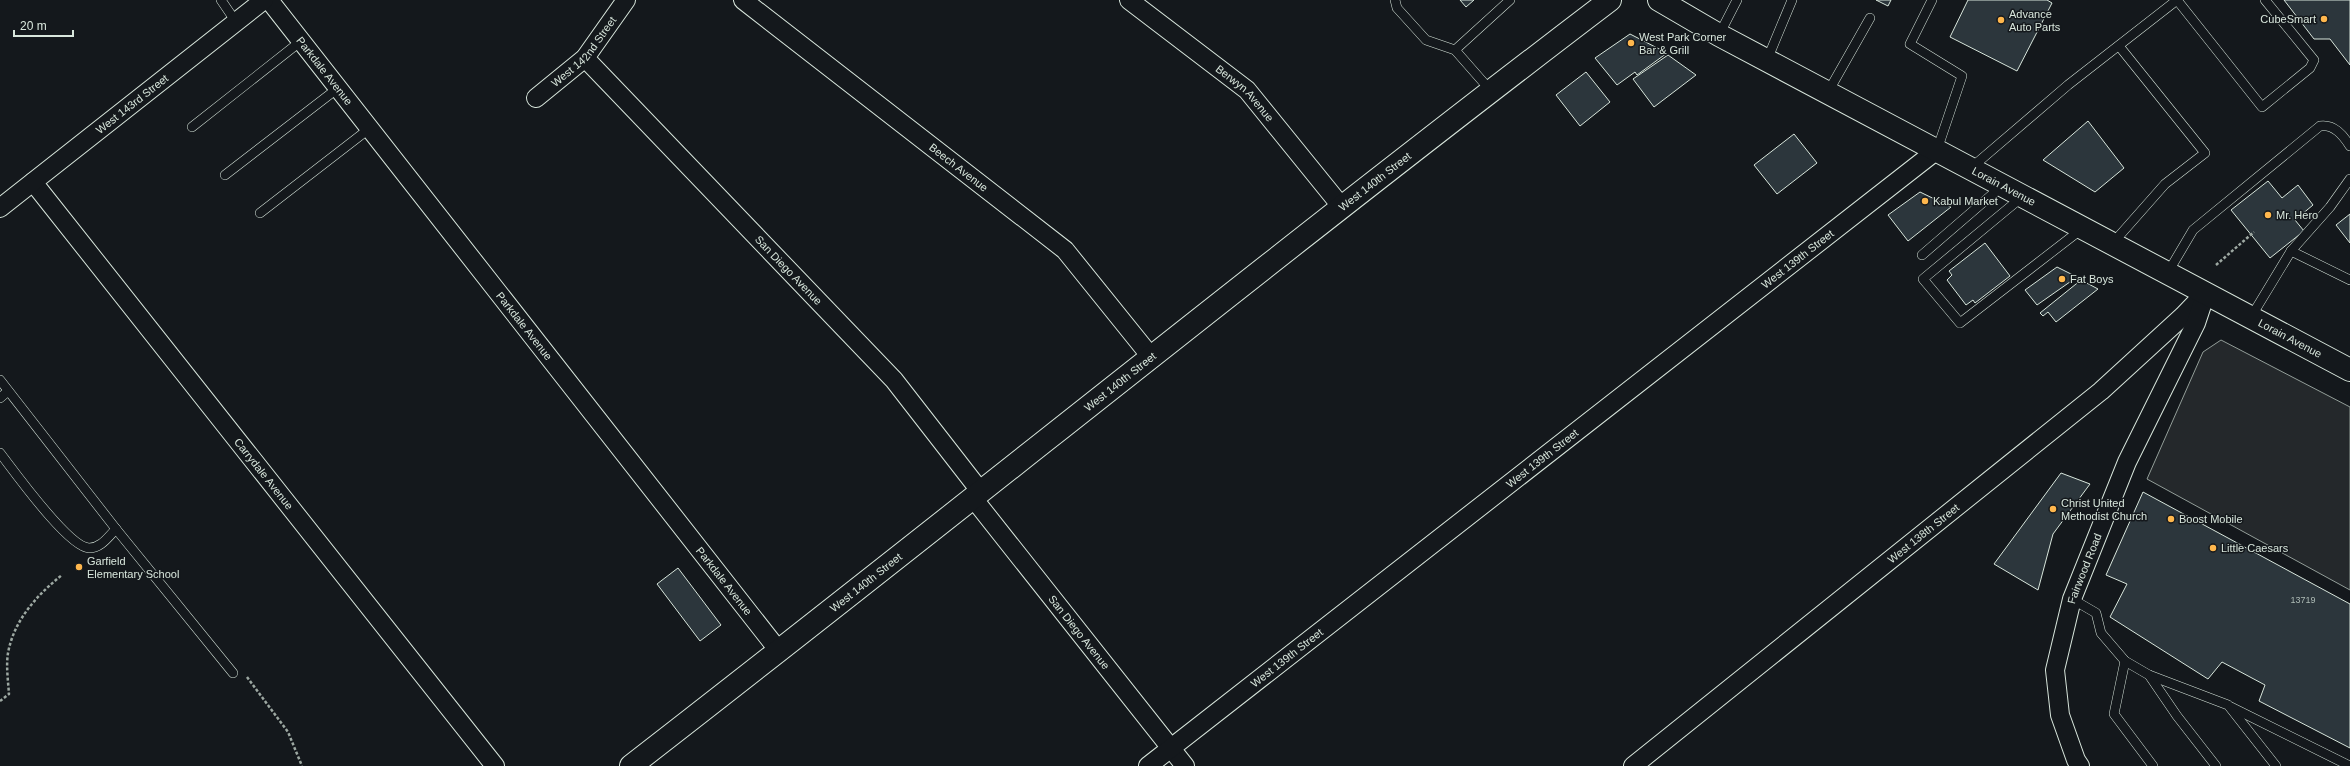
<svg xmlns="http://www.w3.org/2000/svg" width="2350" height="766" font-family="Helvetica,sans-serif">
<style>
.parking{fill:#24282b;stroke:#939e99}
.building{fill:#2c363c;stroke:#d8e6dc}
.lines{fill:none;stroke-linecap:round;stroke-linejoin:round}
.service-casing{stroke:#d8e6dc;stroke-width:10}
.minor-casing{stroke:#d8e6dc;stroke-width:20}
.tertiary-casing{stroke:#d8e6dc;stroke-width:24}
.primary-casing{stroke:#d8e6dc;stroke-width:24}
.path{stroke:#9da8a2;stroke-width:2.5;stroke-dasharray:3 2;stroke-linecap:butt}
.service{stroke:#14181c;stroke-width:9}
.minor{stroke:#14181c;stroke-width:18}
.tertiary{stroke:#14181c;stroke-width:22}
.primary{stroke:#14181c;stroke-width:22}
.poi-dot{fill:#ffb74d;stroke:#14181c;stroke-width:1.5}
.labels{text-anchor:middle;stroke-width:3;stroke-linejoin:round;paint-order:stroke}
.number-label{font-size:9px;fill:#adbab4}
.poi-label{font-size:11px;fill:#d8e6dc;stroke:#14181c;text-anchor:start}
.street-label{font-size:11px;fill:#d8e6dc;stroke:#14181c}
</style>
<rect width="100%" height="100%" fill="#14181c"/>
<path class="parking" d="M2221,340L2350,407V590L2147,479L2203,352Z"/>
<g class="building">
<path d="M1460,0H1474L1466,7Z"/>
<path d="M1876,0H1891L1888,6Z"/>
<path d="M1968,0H2047L2052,3L2017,71L1950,37Z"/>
<path d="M2284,0H2350V65L2330,39H2314Z"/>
<path d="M1630,34L1667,53L1637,75L1635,72L1617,85L1595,58Z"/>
<path d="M1668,55L1696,75L1654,107L1633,79Z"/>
<path d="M1586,72L1610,102L1580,126L1556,95Z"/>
<path d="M2088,121L2124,168L2095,192L2043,160Z"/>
<path d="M1794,134L1817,163L1777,194L1754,165Z"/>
<path d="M2268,181L2282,198L2298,185L2313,205L2295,220L2304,231L2270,258L2231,210Z"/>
<path d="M1920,192L1951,207L1908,241L1888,215Z"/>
<path d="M2350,214V243L2336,225Z"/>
<path d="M1985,243L2010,276L1975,303L1973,300L1966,305L1947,280L1952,275L1949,271Z"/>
<path d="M2057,267L2077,277L2037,305L2025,290Z"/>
<path d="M2081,280L2098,289L2056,322L2048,312L2043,316L2040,313Z"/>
<path d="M2061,473L2090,484L2053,534L2038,590L1994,564Z"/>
<path d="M2143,492L2350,604V748L2259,701L2265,685L2222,662L2208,679L2110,617L2127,584L2106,575Z"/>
<path d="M678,568L721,625L700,641L657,584Z"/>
</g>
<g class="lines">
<g class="service-casing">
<g id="service">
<path d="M221,0L236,22"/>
<path d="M1395,0L1397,8L1426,40L1455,50L1491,91"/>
<path d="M1932,0L1910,44L1962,76L1937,150"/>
<path d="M1719,35L1737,0"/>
<path d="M1455,50L1510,0"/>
<path d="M1767,60L1792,0"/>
<path d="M1828,92L1870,18"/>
<path d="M192,127L301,41"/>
<path d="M1971,168L2068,85L2177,0L2262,107L2310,68L2314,60L2265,0"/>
<path d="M225,175L338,88"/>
<path d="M2022,197L1923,279L1960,323L2083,228"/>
<path d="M260,213L370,128"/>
<path d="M2112,244L2165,184L2205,153L2119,46"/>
<path d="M2291,251L2350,280"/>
<path d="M1922,255L2002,186"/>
<path d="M2167,274L2193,230L2320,126C2334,124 2343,135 2350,146"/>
<path d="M2251,317L2291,251L2330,207L2350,179"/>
<path d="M0,380L116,529L233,673"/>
<path d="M0,398L8,391"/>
<path d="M0,453C14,471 68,547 89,548C101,548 108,537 116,529"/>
<path d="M2072,599L2096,613L2101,633L2125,661L2149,675L2228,705L2276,766"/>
<path d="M2125,661L2114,714L2153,766"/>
<path d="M2149,675L2177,716L2216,766"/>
<path d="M2231,707L2350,766"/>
</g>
</g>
<g class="minor-casing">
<g id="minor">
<path id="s1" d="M269,0L779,651"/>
<path id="s2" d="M743,0L1065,250L1152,358"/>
<path id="s3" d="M1129,0L1247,90L1341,206"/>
<path id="s4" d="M585,58L894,380L981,492"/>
<path id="s5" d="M536,98L585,58L626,0"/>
<path id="s6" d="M33,182L495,766"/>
<path id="s7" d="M0,208L264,0"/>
<path id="s8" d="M973,498L1185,766"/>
<path id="s9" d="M1148,766L1937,150"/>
<path id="s10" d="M1633,766L2101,391L2183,316L2206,292"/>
<path id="s11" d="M2080,766L2076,760L2060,715L2055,670L2072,599L2127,462L2196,323L2205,296"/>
</g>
</g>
<g class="tertiary-casing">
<g id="tertiary">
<path id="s12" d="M631,766C959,512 1280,251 1610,0"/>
</g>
</g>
<g class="primary-casing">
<g id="primary">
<path id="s13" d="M1659,0L1719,35L2350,370"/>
</g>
</g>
<g class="path">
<path d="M2216,265L2254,232"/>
<path d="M247,677L288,732L302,766"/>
<path d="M0,701L9,694C8,681 6,665 8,653C14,620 37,595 62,575"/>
</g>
<use href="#service" class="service"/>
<use href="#minor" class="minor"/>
<use href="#tertiary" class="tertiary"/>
<use href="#primary" class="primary"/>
</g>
<g class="poi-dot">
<circle cx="2324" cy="19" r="4"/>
<circle cx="2001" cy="20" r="4"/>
<circle cx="1631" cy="43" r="4"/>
<circle cx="1925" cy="201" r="4"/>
<circle cx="2268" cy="215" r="4"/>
<circle cx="2062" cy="279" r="4"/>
<circle cx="2053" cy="509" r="4"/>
<circle cx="2171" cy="519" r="4"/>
<circle cx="2213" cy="548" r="4"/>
<circle cx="79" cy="567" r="4"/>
</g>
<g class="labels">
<g class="number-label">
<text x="2303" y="603">13719</text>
</g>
<g class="poi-label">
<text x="2009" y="18">Advance<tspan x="2009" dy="13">Auto Parts</tspan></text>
<text x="2316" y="23" text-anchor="end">CubeSmart</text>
<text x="1639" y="41">West Park Corner<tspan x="1639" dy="13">Bar &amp; Grill</tspan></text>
<text x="1933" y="205">Kabul Market</text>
<text x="2276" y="219">Mr. Hero</text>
<text x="2070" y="283">Fat Boys</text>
<text x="2061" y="507">Christ United<tspan x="2061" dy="13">Methodist Church</tspan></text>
<text x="2179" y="523">Boost Mobile</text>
<text x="2221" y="552">Little Caesars</text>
<text x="87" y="565">Garfield<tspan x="87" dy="13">Elementary School</tspan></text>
</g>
<g class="street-label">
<text dy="4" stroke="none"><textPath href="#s5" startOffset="67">West 142nd Street</textPath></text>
<text dy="4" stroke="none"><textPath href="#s1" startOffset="90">Parkdale Avenue</textPath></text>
<text dy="4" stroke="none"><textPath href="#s3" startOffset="149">Berwyn Avenue</textPath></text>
<text dy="4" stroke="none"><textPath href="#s7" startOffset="168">West 143rd Street</textPath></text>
<text dy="4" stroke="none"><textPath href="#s2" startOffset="273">Beech Avenue</textPath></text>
<text dy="4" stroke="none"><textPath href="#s12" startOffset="946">West 140th Street</textPath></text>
<text dy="4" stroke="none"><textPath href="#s13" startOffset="392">Lorain Avenue</textPath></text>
<text dy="4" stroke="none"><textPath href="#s9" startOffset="824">West 139th Street</textPath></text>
<text dy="4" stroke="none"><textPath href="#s4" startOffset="294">San Diego Avenue</textPath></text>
<text dy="4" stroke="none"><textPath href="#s1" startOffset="414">Parkdale Avenue</textPath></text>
<text dy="4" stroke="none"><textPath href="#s13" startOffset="716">Lorain Avenue</textPath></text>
<text dy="4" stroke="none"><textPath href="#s12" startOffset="622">West 140th Street</textPath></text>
<text dy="4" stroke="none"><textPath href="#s9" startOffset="500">West 139th Street</textPath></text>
<text dy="4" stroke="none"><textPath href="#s6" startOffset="372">Carrydale Avenue</textPath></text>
<text dy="4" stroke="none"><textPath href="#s10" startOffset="372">West 138th Street</textPath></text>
<text dy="4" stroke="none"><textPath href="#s11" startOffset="206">Fairwood Road</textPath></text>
<text dy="4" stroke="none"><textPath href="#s1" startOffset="738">Parkdale Avenue</textPath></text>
<text dy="4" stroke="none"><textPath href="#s12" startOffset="298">West 140th Street</textPath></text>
<text dy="4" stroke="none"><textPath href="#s8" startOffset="171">San Diego Avenue</textPath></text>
<text dy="4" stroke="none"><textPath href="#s9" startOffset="176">West 139th Street</textPath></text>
</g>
</g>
<path d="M14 30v6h59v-6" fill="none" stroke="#d8e6dc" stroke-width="2"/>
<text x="20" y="30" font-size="12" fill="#d8e6dc" stroke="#14181c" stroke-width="3" paint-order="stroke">20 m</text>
</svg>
